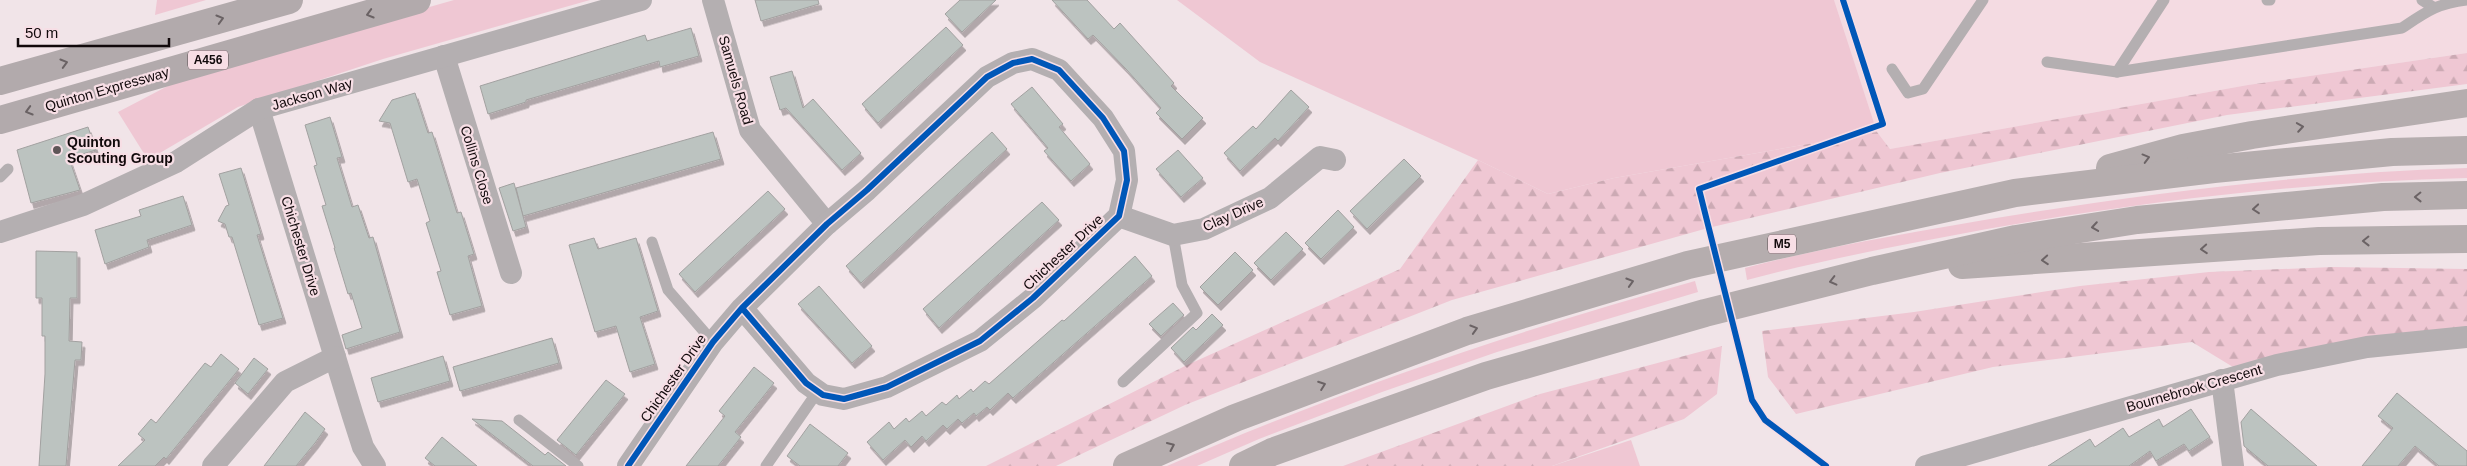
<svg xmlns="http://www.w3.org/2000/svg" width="2467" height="466" font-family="Arial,sans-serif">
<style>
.built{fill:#f4dbe2}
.green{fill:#efc7d3}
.forest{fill:url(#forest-firs)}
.building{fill:#bcc3c0;stroke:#a2a1a0;filter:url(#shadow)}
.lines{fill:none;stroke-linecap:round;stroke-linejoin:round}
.service{stroke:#b4afb1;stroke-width:11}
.minor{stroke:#b4afb1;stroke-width:22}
.trunk{stroke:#b2aaac;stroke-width:28}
.motorway{stroke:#b5adae;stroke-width:28}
.cycleway-casing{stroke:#f7dee5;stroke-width:9}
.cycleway{stroke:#0057b8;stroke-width:6}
.oneway{stroke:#6a6264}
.oneway2{stroke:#6b6365}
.poi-dot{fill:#5f5658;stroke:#f7dee5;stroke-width:2}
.labels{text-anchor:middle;stroke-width:4.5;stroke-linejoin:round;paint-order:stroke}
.shield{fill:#f7dee5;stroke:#56494c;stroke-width:1}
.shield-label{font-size:12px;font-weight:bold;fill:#11090b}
.street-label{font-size:14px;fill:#11090b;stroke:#f7dee5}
.poi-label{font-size:14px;font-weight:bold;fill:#11090b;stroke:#f7dee5;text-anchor:start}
</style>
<defs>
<pattern id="forest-firs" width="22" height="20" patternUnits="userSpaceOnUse" patternTransform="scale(1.25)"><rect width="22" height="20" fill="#efc7d3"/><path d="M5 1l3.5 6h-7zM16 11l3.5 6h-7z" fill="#ccaab4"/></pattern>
<filter id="shadow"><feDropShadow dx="3" dy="5.5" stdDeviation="0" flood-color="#0004"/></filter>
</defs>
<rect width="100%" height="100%" fill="#f1e4e8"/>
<path class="built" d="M1834,0H2467V53L2248,85L1890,149L1877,132Z"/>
<g class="green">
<path d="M157,0H206L155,15Z"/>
<path d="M454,0H590L383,59L238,107L148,160L118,112L187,76Z"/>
<path d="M1177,0H1834L1877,132L1614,178L1548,194L1478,160L1260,62Z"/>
<path d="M2467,168V178C2306,182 2146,201 1987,229C1907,244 1826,259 1747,280L1745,268C1825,247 1908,233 1990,219C2147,193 2307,173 2467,168Z"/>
<path d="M1695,281L1698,292L1497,352L1382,392L1259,439L1197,466H1167C1339,391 1515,331 1695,281Z"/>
<path d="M1631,440L1640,466H1552Z"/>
</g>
<g class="forest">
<path d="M2467,53V84L2227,115L1940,173L1708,228L1452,300L1185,405L1056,466H986L1185,366L1400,269L1478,160L1548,194L1614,178L1877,132L1890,149L2248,85Z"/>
<path d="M2333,267L2467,269V329L2233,367L2192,342L1993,367L1796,414L1768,377L1762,331L1914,312L2080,286L2209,272Z"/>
<path d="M1722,346L1717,394L1684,419L1552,466H1343L1540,394Z"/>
</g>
<g class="building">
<path d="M755,0H818L819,4L761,21Z"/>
<path d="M960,0H996L962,32L945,14Z"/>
<path d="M1052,0H1087L1114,29L1120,23L1174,83L1171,86L1203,118L1182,139L1156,113L1161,108L1126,69L1093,35L1088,39Z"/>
<path d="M946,27L963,45L878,123L862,104Z"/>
<path d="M691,28L699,56L660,67L659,61L526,100V102L488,114L480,86L645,35L647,41Z"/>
<path d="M792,71L803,108L813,99L861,153L842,170L786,108L780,110L770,77Z"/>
<path d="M1032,87L1063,124L1059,127L1090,164L1071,181L1044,151L1048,148L1011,104Z"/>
<path d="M1291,90L1309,107L1278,141L1275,138L1240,171L1224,153L1253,126L1256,129Z"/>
<path d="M415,93L428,133L432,132L457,213L461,212L474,254L468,256L482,306L450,315L437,272L441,271L426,223L430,221L417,179L408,182L390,123L379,121L392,100Z"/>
<path d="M330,117L342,157L337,158L352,207L358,205L369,238L373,237L400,332L346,349L342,335L362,328L351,293L348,294L334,248H335L322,206L326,205L314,166L317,165L305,125Z"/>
<path d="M88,127L96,150L69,158L80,190L31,203L17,150Z"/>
<path d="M713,132L721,159L523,216L516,188Z"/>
<path d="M992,132L1007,149L861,283L846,266Z"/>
<path d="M1178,150L1203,178L1181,197L1156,169Z"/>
<path d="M1404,159L1421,176L1367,229L1350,211Z"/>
<path d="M241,168L261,234L257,235L283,318L259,325L232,237H229L225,224L218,221L226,206L229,205L219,174Z"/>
<path d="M514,183L526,227L513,231L499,188Z"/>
<path d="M768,191L785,209L695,292L679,274Z"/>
<path d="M183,196L192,225L147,240L149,247L105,264L95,230L141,216L139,210Z"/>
<path d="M1042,202L1059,220L939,328L923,309Z"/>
<path d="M1338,210L1354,227L1321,259L1305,243Z"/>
<path d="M1286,232L1303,249L1271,280L1254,263Z"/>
<path d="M594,238L598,249L636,238L658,311L640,317L655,364L630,372L616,326L595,332L569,245Z"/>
<path d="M36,251L77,252V298H70L69,341L82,342L81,360H75L66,466H39L45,374V336H42V298H36Z"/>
<path d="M1235,252L1253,270L1218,305L1200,287Z"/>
<path d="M1135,256L1152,276L1013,398L1008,393L990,410L987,407L976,416L974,413L962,423L958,419L947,429L943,425L926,441L922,436L911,447L905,440L883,460L867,442L889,422L894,429L906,418L909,422L922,411L926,416L942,402L946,405L957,395L959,399L971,389L973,392L985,381L989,384L1062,320L1064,321Z"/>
<path d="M819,286L872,346L852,363L798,304Z"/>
<path d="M1173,303L1184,315L1161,336L1149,324Z"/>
<path d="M1212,314L1223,325L1184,362L1171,348L1193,327L1196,330Z"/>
<path d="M552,338L559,363L460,391L453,367Z"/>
<path d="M221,354L239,369L166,459L164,457L155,466H118L145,440L138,434L151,419L156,423L205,363L211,367Z"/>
<path d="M443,356L450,381L378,402L371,378Z"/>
<path d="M254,358L268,369L248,394L235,383Z"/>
<path d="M754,367L774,383L735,432L741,437L718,466H686L725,416L719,411Z"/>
<path d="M606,380L625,394L576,455L557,440Z"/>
<path d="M2397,393L2467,451V466H2439L2415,446L2398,466H2362L2393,428L2378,416Z"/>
<path d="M2191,409L2210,437L2189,451L2184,444L2156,461L2150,451L2129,466H2048L2090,439L2095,447L2123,428L2129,437L2159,419L2163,427Z"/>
<path d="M2251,409L2317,466H2268L2244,446L2241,422Z"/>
<path d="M305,412L325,429L315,443L296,466H264Z"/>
<path d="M472,419L502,421L545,455L548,452L566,466H533Z"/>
<path d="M810,424L848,453L838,466H800L787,456Z"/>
<path d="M442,437L477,466H435L425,458Z"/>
</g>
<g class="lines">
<g class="service">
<path d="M2267,0H2270"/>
<path d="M2422,0L2433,7"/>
<path d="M2047,62L2117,72L2402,28C2426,12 2438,3 2467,0"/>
<path d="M1892,69L1908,93L1923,89L1983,0"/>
<path d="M2117,72L2164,0"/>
<path d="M0,177L8,169"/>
<path d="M652,242L668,290L713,342"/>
<path d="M1123,382L1197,313L1182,285L1173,235"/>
<path d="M519,420L578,466"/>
<path d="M766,466L818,391"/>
</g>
<g class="minor">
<path d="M713,0L750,130L827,224"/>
<path d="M444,56L511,273"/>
<path d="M259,109L353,416L363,447L375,466"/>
<path d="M1119,216L1173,235L1204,229L1270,198L1320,157L1335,160"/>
<path d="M0,232L83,205L176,162L259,109L641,0"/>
<path d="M2222,380L2233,466"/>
<path d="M213,466L285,382L335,357"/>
<path d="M628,466L713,342L742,308L827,224L867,190L987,77L1013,63L1032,59L1059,70L1103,118L1124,151L1127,180L1119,216L1033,298L980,341L887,387L844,399L823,395L806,383L742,308"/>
<path d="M1926,466L2277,365L2367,347L2467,337"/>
</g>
<g class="trunk">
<path d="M0,81L289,0"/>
<path d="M0,120L417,0"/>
</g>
<g class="motorway">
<path d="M2110,168L2183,148L2252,135L2467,103"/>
<path d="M1962,265L2319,241L2467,239"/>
<path d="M1127,466L1235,418L1467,331L1688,265L2015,193L2214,169L2392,152L2467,150"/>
<path d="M1243,466L1272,452L1486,376L1705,313L1872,271L2016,239L2137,220L2383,197L2467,195"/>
</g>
<g class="cycleway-casing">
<g id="cycleway">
<path d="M628,466L713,342L742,308L827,224L867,190L987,77L1013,63L1032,59L1059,70L1103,118L1124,151L1127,180L1119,216L1033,298L980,341L887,387L844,399L823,395L806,383L742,308"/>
<path d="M1826,466L1765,420L1752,400L1699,189L1883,124L1843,0"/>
</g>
</g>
<use href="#cycleway" class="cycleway"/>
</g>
<defs><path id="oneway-chevron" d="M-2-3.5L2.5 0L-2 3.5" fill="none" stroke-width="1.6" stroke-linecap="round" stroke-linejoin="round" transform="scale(1.25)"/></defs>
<g class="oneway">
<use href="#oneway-chevron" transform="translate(370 14) rotate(164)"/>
<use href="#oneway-chevron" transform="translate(220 19) rotate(-16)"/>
<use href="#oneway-chevron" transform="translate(64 63) rotate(-16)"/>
<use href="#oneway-chevron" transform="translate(29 111) rotate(164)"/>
</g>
<g class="oneway2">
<use href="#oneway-chevron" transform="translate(2300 127) rotate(-9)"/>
<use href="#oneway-chevron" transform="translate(2146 158) rotate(-15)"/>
<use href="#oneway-chevron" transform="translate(2418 197) rotate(179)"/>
<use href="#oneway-chevron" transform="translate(2256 209) rotate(175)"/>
<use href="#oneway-chevron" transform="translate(2095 227) rotate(171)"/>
<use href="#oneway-chevron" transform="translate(2366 241) rotate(179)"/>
<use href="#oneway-chevron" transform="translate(2204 249) rotate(176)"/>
<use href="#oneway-chevron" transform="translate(2045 260) rotate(176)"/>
<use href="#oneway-chevron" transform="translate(1833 281) rotate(166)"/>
<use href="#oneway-chevron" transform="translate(1630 282) rotate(-17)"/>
<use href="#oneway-chevron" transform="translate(1474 329) rotate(-17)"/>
<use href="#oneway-chevron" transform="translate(1322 385) rotate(-20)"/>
<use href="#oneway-chevron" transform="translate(1171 446) rotate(-24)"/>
</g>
<circle class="poi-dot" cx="57" cy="150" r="5"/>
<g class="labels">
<g class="shield">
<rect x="188" y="50.5" width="40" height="19" rx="4"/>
<rect x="1768" y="234.5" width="28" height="19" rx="4"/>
</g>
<g class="shield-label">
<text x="208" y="64">A456</text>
<text x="1782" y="248">M5</text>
</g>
<g class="street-label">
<text transform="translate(736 80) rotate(74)" y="5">Samuels Road</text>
<text transform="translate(107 89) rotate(-16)" y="5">Quinton Expressway</text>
<text transform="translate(312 94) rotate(-16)" y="5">Jackson Way</text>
<text transform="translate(477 165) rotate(73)" y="5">Collins Close</text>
<text transform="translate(1233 214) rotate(-24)" y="5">Clay Drive</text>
<text transform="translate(301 246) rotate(73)" y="5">Chichester Drive</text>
<text transform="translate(1063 252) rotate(-43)" y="5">Chichester Drive</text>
<text transform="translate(673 378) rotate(-55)" y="5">Chichester Drive</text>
<text transform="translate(2194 388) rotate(-16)" y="5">Bournebrook Crescent</text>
</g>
<g class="poi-label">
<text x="67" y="147">Quinton<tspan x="67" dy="16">Scouting Group</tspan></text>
</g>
</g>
<path d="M18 38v8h151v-8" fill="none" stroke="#11090b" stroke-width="2.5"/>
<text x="25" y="38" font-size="15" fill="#11090b" stroke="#f7dee5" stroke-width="4" paint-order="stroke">50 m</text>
</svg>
